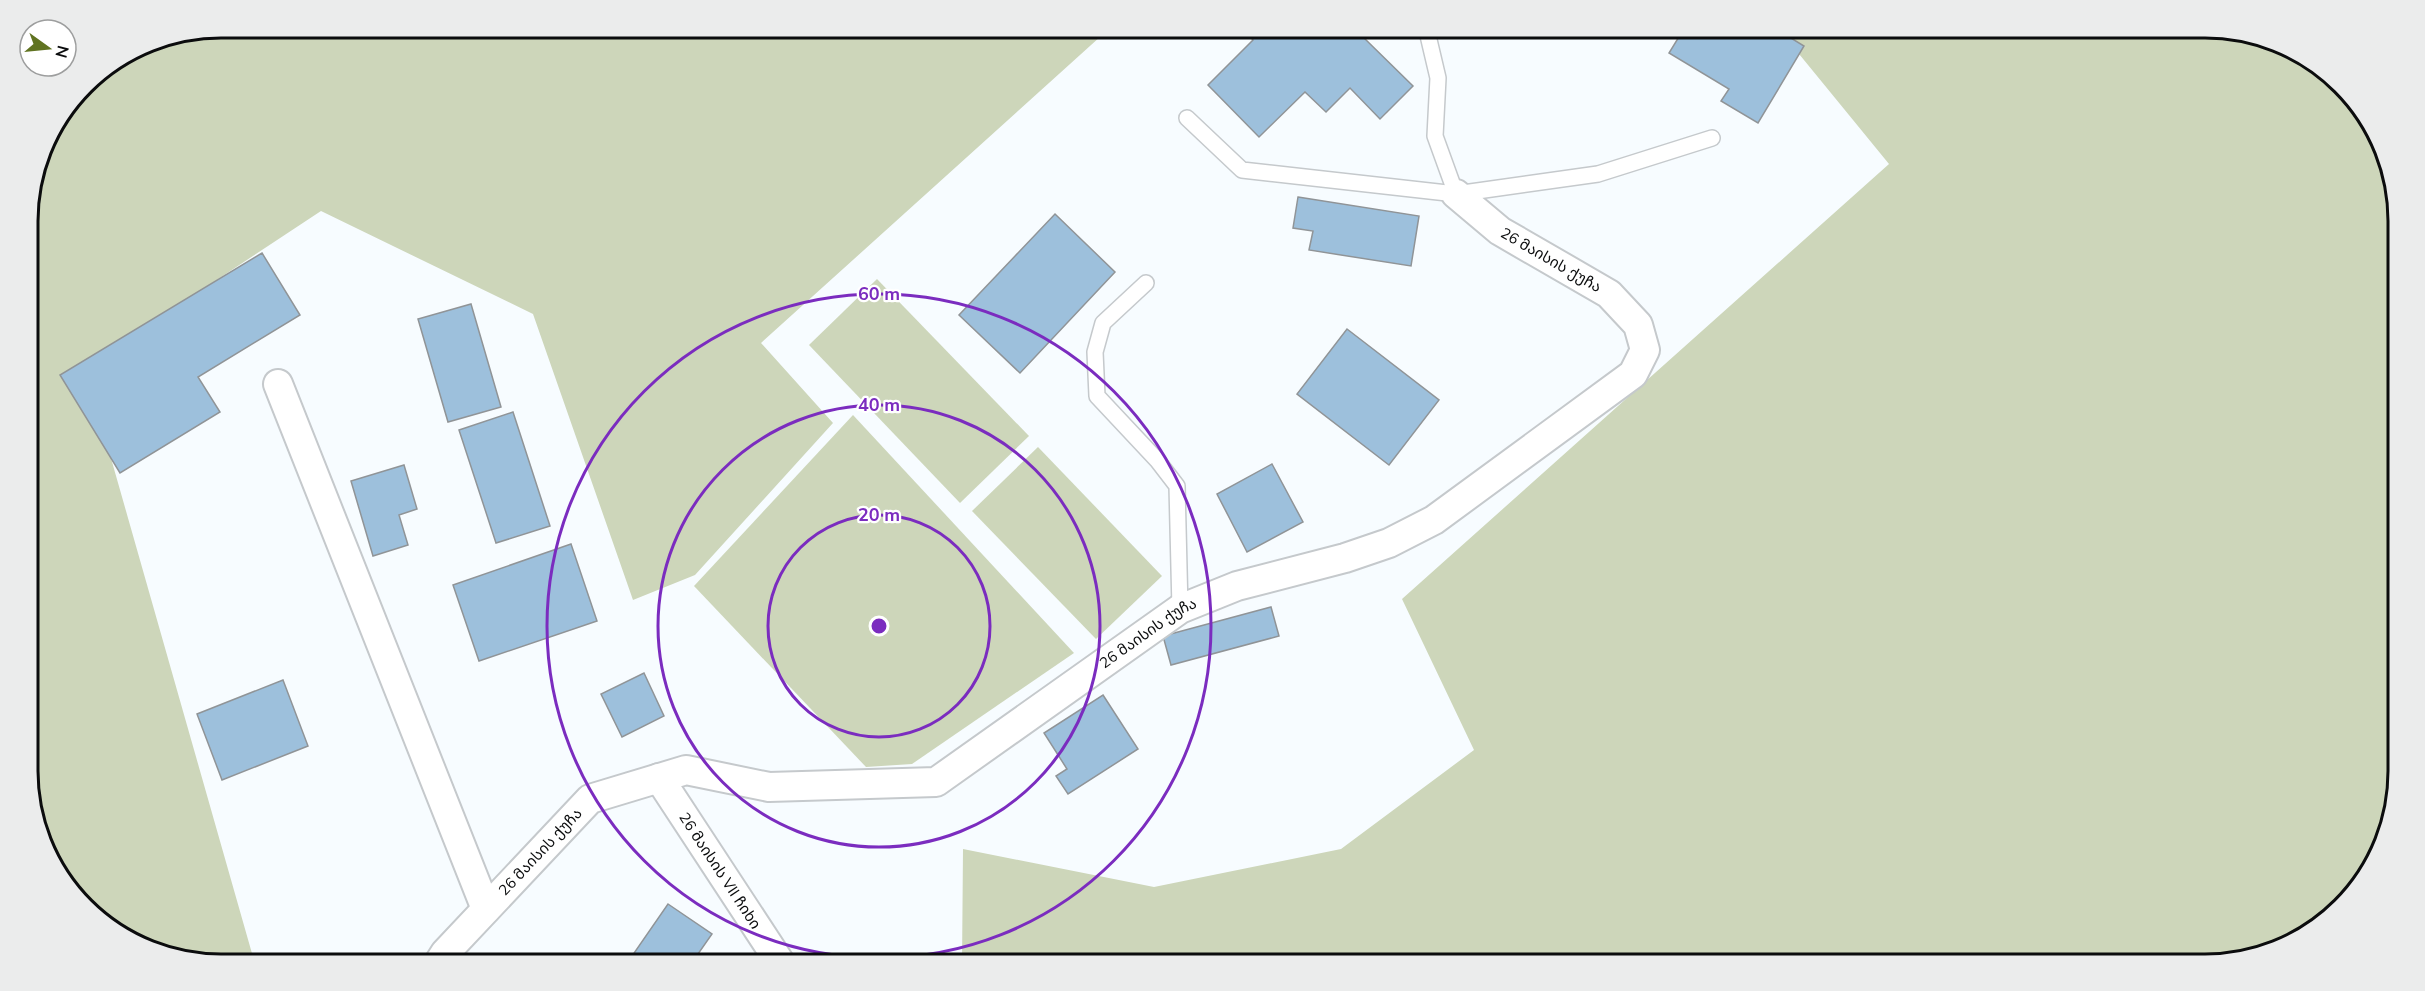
<svg xmlns="http://www.w3.org/2000/svg" width="2425" height="991" font-family="'Nunito Sans','Noto Sans Georgian',sans-serif">
<style>
.green{fill:#cdd6ba}
.building{fill:#9dc0dc;stroke:#909497;stroke-width:1.5}
.lines{fill:none;stroke-linecap:round;stroke-linejoin:round}
.service-casing{stroke:#c5c9cc;stroke-width:18}
.minor-casing{stroke:#c5c9cc;stroke-width:32}
.service{stroke:#fff;stroke-width:15}
.minor{stroke:#fff;stroke-width:28}
.ring{fill:none;stroke:#7b2cbf;stroke-width:3}
.labels{text-anchor:middle;stroke-width:4.5;stroke-linejoin:round;paint-order:stroke}
.street-label{font-size:15px;fill:#0b0c0d;stroke:#fff}
.rim{fill:none;stroke:#0b0c0d;stroke-width:3}
.centre{fill:#7b2cbf;stroke:#fff;stroke-width:3}
.ring-label{font-size:18px;text-anchor:middle;font-weight:bold;fill:#7b2cbf;stroke:#fff;stroke-width:4.5;stroke-linejoin:round;paint-order:stroke}
</style>
<rect width="100%" height="100%" fill="#f7fcff"/>
<g class="green">
<path d="M221,27H1111L761,343L833,423L695,575L633,600L533,314L321,211L85,367L255,964H221L158,954L75,898L31,808L27,208L47,135L93,75L147,42Z"/>
<path d="M1777,27H2204L2267,37L2322,67L2358,103L2396,195L2398,770L2388,833L2358,888L2322,924L2267,954L2217,964H962L963,849L1154,887L1341,849L1474,750L1402,599L1889,164Z"/>
<path d="M877,279L1029,436L960,503L809,345Z"/>
<path d="M853,415L1074,653L912,764L866,767L694,586Z"/>
<path d="M1038,447L1162,576L1096,639L972,511Z"/>
</g>
<g class="building">
<path d="M1241,27H1371L1362,36L1413,86L1380,119L1350,88L1326,112L1305,92L1259,137L1208,85L1253,40Z"/>
<path d="M1685,27H1773L1804,46L1758,123L1721,101L1729,89L1669,53Z"/>
<path d="M1298,197L1419,216L1411,266L1309,250L1313,231L1293,228Z"/>
<path d="M1055,214L1115,272L1020,373L959,315Z"/>
<path d="M262,253L300,315L198,377L220,412L120,473L60,375Z"/>
<path d="M471,304L501,407L448,422L418,319Z"/>
<path d="M1347,329L1439,400L1389,465L1297,394Z"/>
<path d="M513,412L550,526L496,543L459,430Z"/>
<path d="M1272,464L1303,522L1247,552L1217,494Z"/>
<path d="M404,465L417,509L399,515L408,545L373,556L351,481Z"/>
<path d="M571,544L597,621L479,661L453,585Z"/>
<path d="M1271,607L1279,636L1171,665L1163,636Z"/>
<path d="M644,673L664,716L622,737L601,694Z"/>
<path d="M283,680L308,746L222,780L197,714Z"/>
<path d="M1103,695L1138,749L1068,794L1056,776L1067,769L1044,733Z"/>
<path d="M668,904L712,934L691,964H643L632,956Z"/>
</g>
<g class="lines">
<g class="service-casing">
<g id="service">
<path d="M1426,27L1438,78L1435,136L1456,194"/>
<path d="M1187,118L1242,170L1456,194L1598,174L1712,138"/>
<path d="M1146,283L1103,323L1095,352L1097,396L1157,460L1177,486L1180,609"/>
</g>
</g>
<g class="minor-casing">
<g id="minor">
<path d="M278,384L486,909"/>
<path id="s1" d="M659,778L781,964"/>
<path id="s2" d="M438,964L445,953L590,799L686,770L769,787L936,782L1180,609L1237,586L1345,558L1389,543L1434,520L1633,374L1645,350L1638,325L1609,294L1500,231L1456,194"/>
</g>
</g>
<use href="#service" class="service"/>
<use href="#minor" class="minor"/>
</g>
<g class="ring">
<circle cx="879" cy="626" r="111"/>
<circle cx="879" cy="626" r="221"/>
<circle cx="879" cy="626" r="332"/>
</g>
<g class="labels">
<g class="street-label">
<text transform="translate(1551 260) rotate(30)" y="5">26 მაისის ქუჩა</text>
<text dy="5" stroke="none"><textPath href="#s2" startOffset="836">26 მაისის ქუჩა</textPath></text>
<text dy="5" stroke="none"><textPath href="#s2" startOffset="152">26 მაისის ქუჩა</textPath></text>
<text dy="5" stroke="none"><textPath href="#s1" startOffset="111">26 მაისის VII ჩიხი</textPath></text>
</g>
</g>
<path d="M0 0H2425V991H0ZM221 38H2205A183 183 0 0 1 2388 221V771A183 183 0 0 1 2205 954H221A183 183 0 0 1 38 771V221A183 183 0 0 1 221 38Z" fill="#ebecec" fill-rule="evenodd"/>
<path class="rim" d="M221 38H2205A183 183 0 0 1 2388 221V771A183 183 0 0 1 2205 954H221A183 183 0 0 1 38 771V221A183 183 0 0 1 221 38Z"/>
<circle cx="879" cy="626" r="9" class="centre"/>
<g class="ring-label">
<text x="879" y="300">60 m</text>
<text x="879" y="411">40 m</text>
<text x="879" y="521">20 m</text>
</g>
<g transform="translate(48 48) rotate(105)"><circle r="28" fill="#ffffff" stroke="#9d9e9e" stroke-width="1.5"/>
<path d="M0-4.5L10 22L0 15L-10 22Z" fill="#607321"/>
<text y="-9" font-size="16" font-weight="bold" text-anchor="middle" fill="#0b0c0d">N</text>
</g>
</svg>
